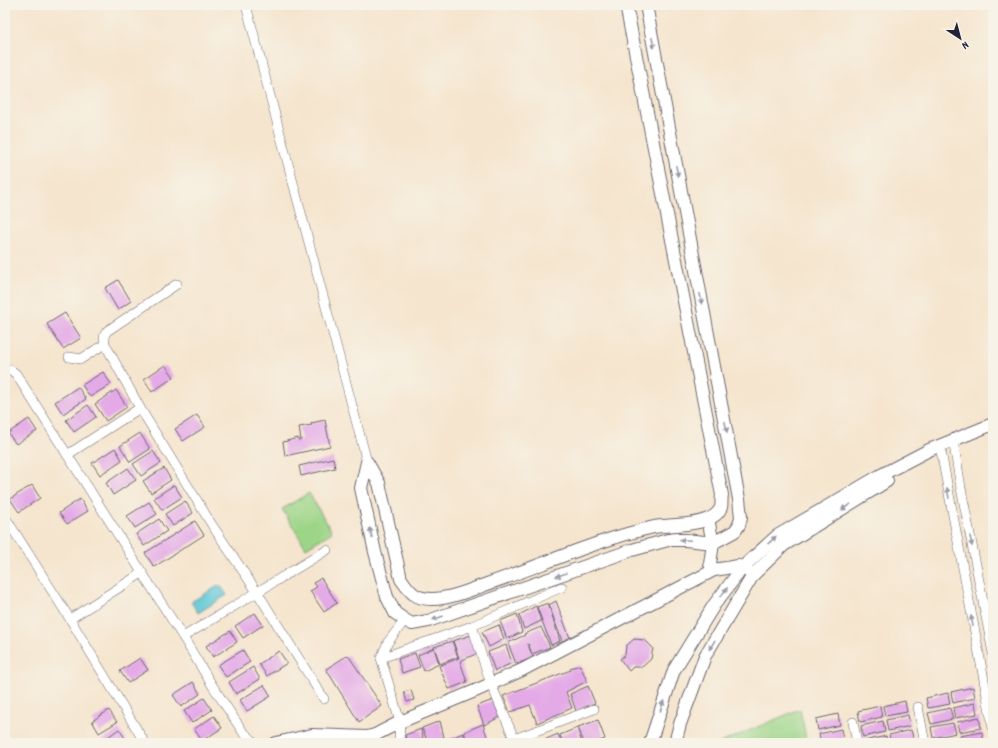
<svg xmlns="http://www.w3.org/2000/svg" width="998" height="748" font-family="Dekko,sans-serif">
<style>
.green{fill:#9dd588;stroke:#607c62}
.water{fill:#5dc8d7;stroke:#407589}
.building{fill:#e4aae7}
.lines{fill:none;stroke-linecap:round;stroke-linejoin:round}
.street-casing{stroke:#6c666e;stroke-width:10}
.secondary-casing{stroke:#6c666e;stroke-width:14}
.street{stroke:#fff;stroke-width:9}
.secondary{stroke:#fff;stroke-width:12}
.oneway{fill:#9c9ca7}
</style>
<rect width="100%" height="100%" fill="#f7f3e8"/>
<filter id="ink" filterUnits="userSpaceOnUse"><feTurbulence type="fractalNoise" baseFrequency=".025" numOctaves="2"/><feDisplacementMap in="SourceGraphic" scale="8" xChannelSelector="R" yChannelSelector="G"/><feConvolveMatrix kernelMatrix="1 2 1 2 8 2 1 2 1" color-interpolation-filters="sRGB"/></filter>
<filter id="wash" filterUnits="userSpaceOnUse"><feTurbulence type="fractalNoise" baseFrequency=".012" numOctaves="4" result="noise"/><feDisplacementMap in="SourceGraphic" scale="16" xChannelSelector="R" yChannelSelector="G"/><feGaussianBlur stdDeviation="0.9" result="paint"/><feColorMatrix in="noise" values="0 0 0 0 0 0 0 0 0 0 0 0 0 0 0 0 0 1.4 0 .05"/><feComposite in="paint" operator="in"/></filter>
<g filter="url(#wash)">
<rect width="100%" height="100%" fill="#f5e5ce"/>
<g class="green">
<path d="M309,493L332,532L306,548L282,509Z"/>
<path d="M800,709L807,743H720Z"/>
</g>
<path class="water" d="M220,585L227,595L198,613L191,602Z"/>
<g id="blocks">
<g class="building">
<path d="M118,280L131,301L118,310L105,288Z"/>
<path d="M65,313L81,338L63,349L47,324Z"/>
<path d="M165,365L174,377L152,392L144,379Z"/>
<path d="M103,372L111,384L90,397L82,385Z"/>
<path d="M78,387L86,399L63,414L55,402Z"/>
<path d="M116,390L127,407L106,421L95,404Z"/>
<path d="M88,405L96,417L74,432L66,420Z"/>
<path d="M197,415L205,427L183,441L175,429Z"/>
<path d="M29,419L37,431L16,444L8,433Z"/>
<path d="M325,420L330,446L285,456L283,442L298,438V440H301L299,427L312,425L311,423Z"/>
<path d="M140,433L150,449L130,462L120,446Z"/>
<path d="M115,448L122,460L100,475L92,463Z"/>
<path d="M153,451L161,463L141,476L133,464Z"/>
<path d="M333,458L335,468L301,476L299,466Z"/>
<path d="M128,468L136,480L113,495L106,483Z"/>
<path d="M164,468L171,480L151,493L143,481Z"/>
<path d="M32,485L40,498L19,512L10,499Z"/>
<path d="M174,485L182,497L162,510L154,498Z"/>
<path d="M80,499L88,511L67,524L59,513Z"/>
<path d="M185,501L193,513L173,526L165,514Z"/>
<path d="M149,502L157,514L135,528L127,516Z"/>
<path d="M159,519L167,531L144,546L136,534Z"/>
<path d="M195,521L204,535L154,567L145,553Z"/>
<path d="M321,578L337,603L324,612L310,591L317,587L314,583Z"/>
<path d="M556,601L570,638L562,641L549,605Z"/>
<path d="M548,603L560,641L551,645L537,607Z"/>
<path d="M536,606L541,621L524,629L519,615Z"/>
<path d="M255,613L263,625L243,638L235,626Z"/>
<path d="M517,614L522,632L507,639L500,621Z"/>
<path d="M499,625L504,639L489,647L482,632Z"/>
<path d="M541,627L550,647L532,654L528,644L533,658L516,664L508,643L525,635L524,634Z"/>
<path d="M230,631L237,642L213,657L206,646Z"/>
<path d="M471,635L478,653L460,661L467,682L449,689L439,666L459,658L453,641Z"/>
<path d="M634,639L645,640L653,648L651,659L642,667H633L629,671L620,659L625,655L626,646Z"/>
<path d="M452,641L458,657L440,664L434,647Z"/>
<path d="M506,645L512,663L495,671L488,652Z"/>
<path d="M434,648L439,664L424,671L418,655Z"/>
<path d="M243,650L250,662L226,677L218,665Z"/>
<path d="M279,651L287,663L267,676L259,664Z"/>
<path d="M415,653L420,667L402,673L398,659Z"/>
<path d="M348,655L382,706L359,722L326,669Z"/>
<path d="M140,658L148,670L128,683L120,671Z"/>
<path d="M580,665L587,681L566,692L572,708L537,723L530,705L510,712L503,696L560,674L571,670L570,668Z"/>
<path d="M253,667L260,679L236,694L229,682Z"/>
<path d="M193,682L200,694L181,707L173,695Z"/>
<path d="M264,685L271,696L247,711L240,700Z"/>
<path d="M588,686L595,703L576,711L570,694Z"/>
<path d="M973,687L975,698L953,703L951,692Z"/>
<path d="M411,690L414,700L407,702L404,692Z"/>
<path d="M948,693L950,704L928,708L926,698Z"/>
<path d="M204,698L212,710L192,723L184,711Z"/>
<path d="M493,700L500,717L484,725L477,706Z"/>
<path d="M905,701L907,712L885,716L883,706Z"/>
<path d="M975,703L977,714L955,718L953,708Z"/>
<path d="M880,706L882,717L860,722L858,711Z"/>
<path d="M950,708L953,719L931,724L928,713Z"/>
<path d="M109,710L117,722L99,733L92,721Z"/>
<path d="M838,714L840,725L818,730L816,719Z"/>
<path d="M908,715L910,726L888,731L886,720Z"/>
<path d="M214,716L222,728L202,741L194,729Z"/>
<path d="M979,717L981,728L959,732L957,722Z"/>
<path d="M598,720L605,739L594,743H584L578,727Z"/>
<path d="M440,721L444,737L434,741L444,738L447,743H428L422,728Z"/>
<path d="M883,721L885,732L863,737L861,726Z"/>
<path d="M953,723L956,733L933,738L931,727Z"/>
<path d="M483,724L489,743H468L464,732Z"/>
<path d="M577,728L582,743H563L560,735Z"/>
<path d="M119,729L127,741L124,743H101V742Z"/>
<path d="M421,729L423,738L412,743H407L405,735Z"/>
<path d="M841,729L843,740L829,743H821L819,734Z"/>
<path d="M911,730L914,741L904,743H891L889,735Z"/>
<path d="M982,732L984,742L961,743L960,736Z"/>
<path d="M463,733L468,743H448L447,740Z"/>
<path d="M558,734L562,743H545L544,740Z"/>
<path d="M886,736L888,743H864V741Z"/>
<path d="M956,738L957,743H933V742Z"/>
</g>
</g>
</g>
<g filter="url(#ink)">
<use href="#blocks" fill-opacity="0" stroke="#6c666e" stroke-width="1"/>
<g class="lines">
<g class="street-casing">
<g id="street">
<path d="M246,5L367,462"/>
<path d="M177,284L107,331L104,336L105,344L140,408L212,525L257,592L324,699"/>
<path d="M69,357L81,359L105,344"/>
<path d="M5,370H11L16,374L183,637L212,685L243,732L251,739L254,743"/>
<path d="M953,439L961,488L993,653"/>
<path d="M940,446L993,728"/>
<path d="M67,455L140,408"/>
<path d="M5,517L70,619L145,743"/>
<path d="M70,619L142,573"/>
<path d="M472,626L491,684L516,743"/>
<path d="M183,637L327,550"/>
<path d="M381,658L472,626L562,587"/>
<path d="M918,707L925,743"/>
<path d="M853,722L857,743"/>
<path d="M399,743L400,722L381,658L388,642L405,620"/>
<path d="M504,743L594,709"/>
</g>
</g>
<g class="secondary-casing">
<g id="secondary">
<path d="M626,5L722,495C721,499 722,504 721,507C715,527 670,524 654,527C596,540 543,565 487,584C470,590 450,599 432,599C415,599 410,592 401,579L379,483L367,462L361,488L375,552L387,597L395,613L405,620L412,624L428,621L632,550L668,540H686L713,543L735,531L739,525L741,517L739,499L646,5"/>
<path d="M708,519L713,543L710,564L714,570"/>
<path d="M276,743L312,735L367,737L375,735L400,722L475,691L522,670L714,570L738,566L743,567L753,575"/>
<path d="M650,743L674,670L714,605L743,567L777,536L881,475L929,450L993,424"/>
<path d="M675,743L680,724L705,656L753,575L784,545L887,481"/>
</g>
</g>
<use href="#street" class="street"/>
<use href="#secondary" class="secondary"/>
</g>
<defs><path id="oneway-solid" d="M-6-.8H1V-3.2L6.5 0L1 3.2V.8H-6Z"/></defs>
<g class="oneway">
<use href="#oneway-solid" transform="translate(653 43) rotate(79)"/>
<use href="#oneway-solid" transform="translate(677 171) rotate(79)"/>
<use href="#oneway-solid" transform="translate(701 299) rotate(79)"/>
<use href="#oneway-solid" transform="translate(726 427) rotate(79)"/>
<use href="#oneway-solid" transform="translate(948 493) rotate(-100)"/>
<use href="#oneway-solid" transform="translate(846 507) rotate(148)"/>
<use href="#oneway-solid" transform="translate(371 533) rotate(-102)"/>
<use href="#oneway-solid" transform="translate(685 540) rotate(-178)"/>
<use href="#oneway-solid" transform="translate(772 540) rotate(-43)"/>
<use href="#oneway-solid" transform="translate(971 541) rotate(79)"/>
<use href="#oneway-solid" transform="translate(561 575) rotate(161)"/>
<use href="#oneway-solid" transform="translate(724 592) rotate(-52)"/>
<use href="#oneway-solid" transform="translate(438 618) rotate(161)"/>
<use href="#oneway-solid" transform="translate(972 621) rotate(-101)"/>
<use href="#oneway-solid" transform="translate(712 645) rotate(121)"/>
<use href="#oneway-solid" transform="translate(662 706) rotate(-72)"/>
</g>
</g>
<rect width="998" height="748" fill="none" stroke="#f7f3e8" stroke-width="20"/>
<g transform="translate(960 38) rotate(144)" stroke="#f7f3e8" stroke-width="3" paint-order="stroke">
<path d="M0-3L7 15L0 10L-7 15Z" fill="#22223b"/>
<text y="-6" font-size="11" font-weight="bold" text-anchor="middle" fill="#22223b">N</text>
</g>
</svg>
